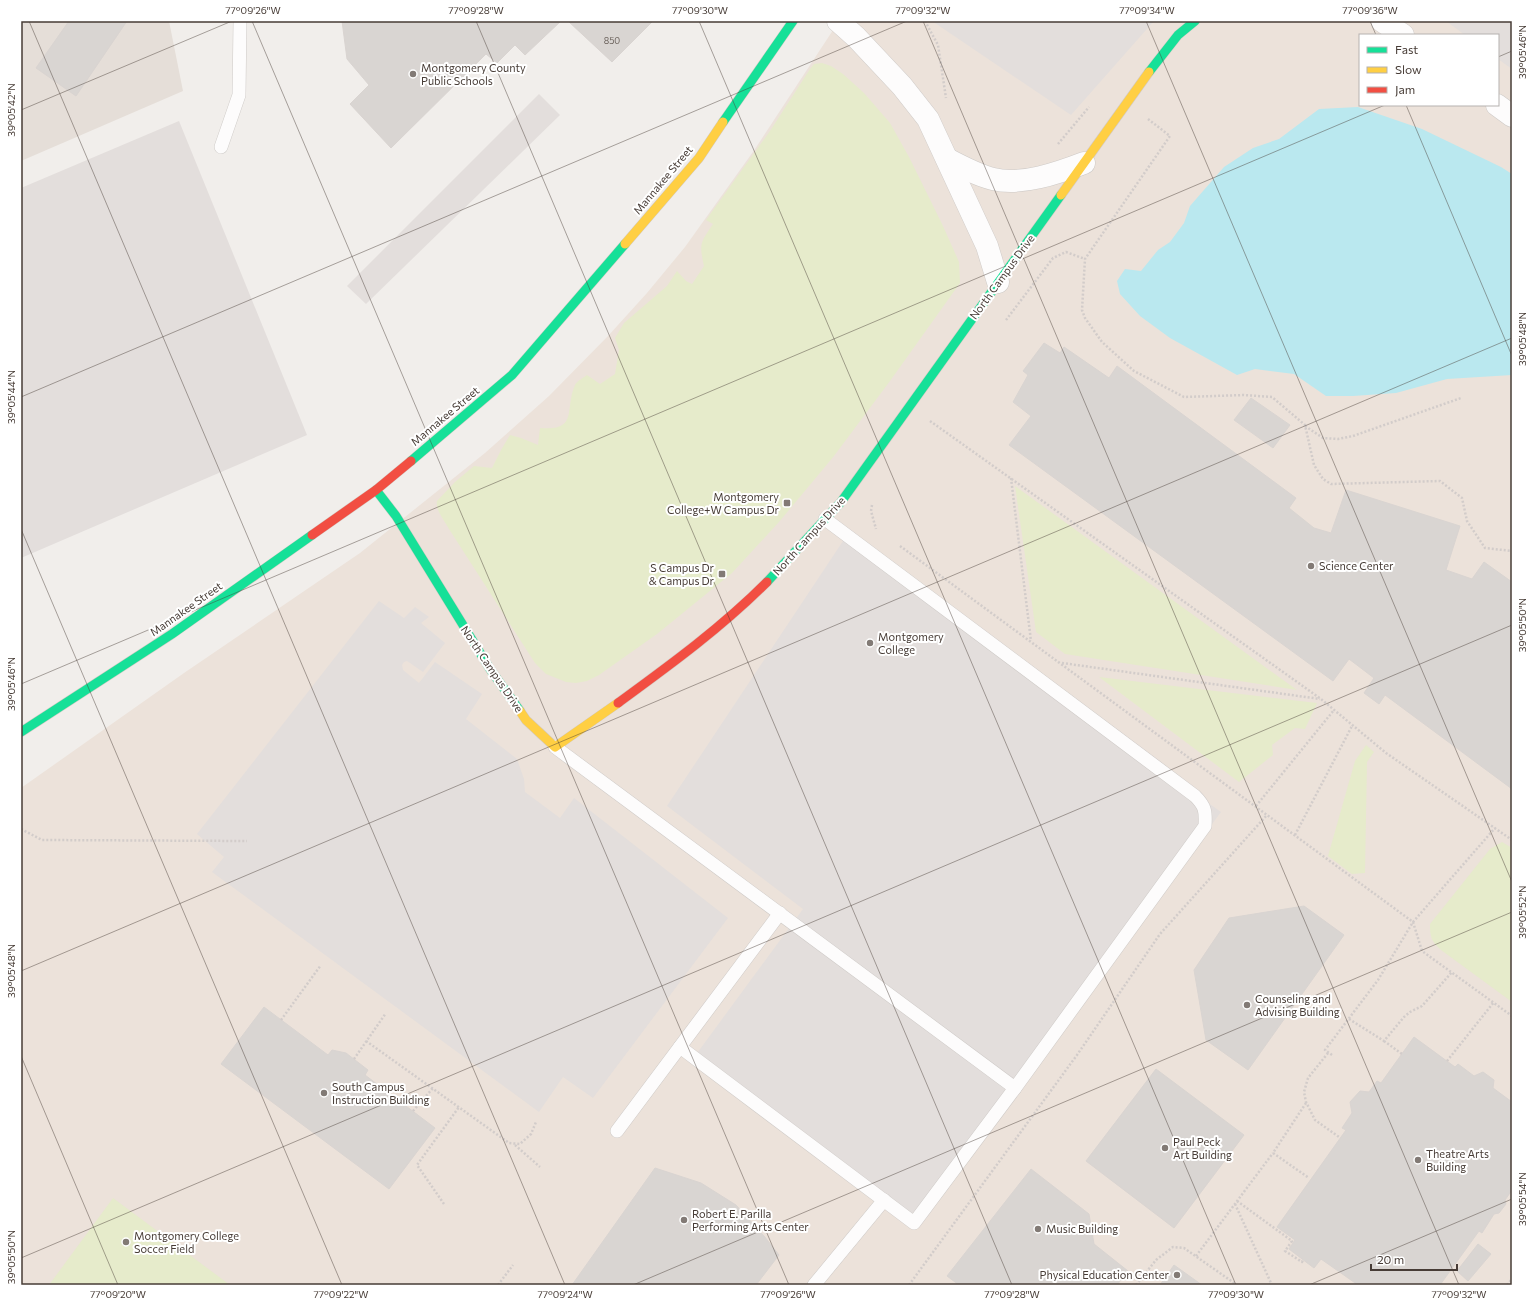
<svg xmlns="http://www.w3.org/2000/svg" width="1533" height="1306" font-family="Commissioner,sans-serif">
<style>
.residential{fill:#e5ded8}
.education{fill:#ece2da;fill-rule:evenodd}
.green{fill:#e6ebcb}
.parking{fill:#e3dedc}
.water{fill:#bae8ef}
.building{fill:#d9d5d2;stroke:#d9d4d1}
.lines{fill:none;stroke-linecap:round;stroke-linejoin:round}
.lane-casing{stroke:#cecac7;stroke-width:14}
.street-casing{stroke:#cecac7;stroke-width:23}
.fast-casing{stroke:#d2cac3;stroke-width:10}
.slow-casing{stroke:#d2cac3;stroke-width:10}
.jam-casing{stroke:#d2cac3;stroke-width:10}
.path{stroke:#d2ccca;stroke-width:2.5;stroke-dasharray:2 2;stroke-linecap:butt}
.lane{stroke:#fdfcfc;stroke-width:13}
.street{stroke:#fdfcfc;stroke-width:22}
.fast{stroke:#16e098;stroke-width:9}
.slow{stroke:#ffcf43;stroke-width:9}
.jam{stroke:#f24e42;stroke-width:9}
.ticks{fill:none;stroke:#473c36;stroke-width:1;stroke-opacity:0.45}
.poi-dot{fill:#827a75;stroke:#fff;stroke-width:1.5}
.labels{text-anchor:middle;stroke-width:4;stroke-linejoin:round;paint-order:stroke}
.number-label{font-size:9px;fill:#6d645e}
.poi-label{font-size:11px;fill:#473c36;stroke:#fff;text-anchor:start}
.street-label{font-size:11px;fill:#473c36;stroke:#fff}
.neatline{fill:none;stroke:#473c36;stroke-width:1.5}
.ticks-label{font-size:10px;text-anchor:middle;fill:#473c36}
</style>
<rect width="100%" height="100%" fill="#f1eeeb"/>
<path class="residential" d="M21,21H169L183,91L21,161Z"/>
<path class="education" d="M839,21H1512V1285H21V788L184,673L360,553L485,453L549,396L608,336L647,293L685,247L755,149ZM1360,35H1498V105H1360Z"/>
<g class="green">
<path d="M822,63L831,66L843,74L864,93L890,123L909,157L943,226L959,262L960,283L890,381L834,456L779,522L732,573L657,634L599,675L587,681L576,683L566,682L546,674L535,663L449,529C445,521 435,510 437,501L455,482L474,466L492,468L501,450L510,435L521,438L538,445L540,428C579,431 564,410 575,385C577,381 583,378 587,375L600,384L615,374L619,350L615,338L624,323L667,286L677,271L686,281L692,284L704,266C699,244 700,243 713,224L706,220L770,131L810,69L814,64Z"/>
<path d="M1015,486L1297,690L1065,654L1036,632Z"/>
<path d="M1099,677L1317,703L1305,729L1295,728L1272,745L1273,755L1239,782Z"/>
<path d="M1366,745L1374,752L1367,762L1365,873L1352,874L1328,856L1355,761Z"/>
<path d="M1502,842L1512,848V1002L1441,950C1431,941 1430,937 1430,924L1490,849Z"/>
<path d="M113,1198L230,1285H49Z"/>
</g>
<g class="parking">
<path d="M932,21H1154L1071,115Z"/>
<path d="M1446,21H1512V69L1498,59V35H1465Z"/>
<path d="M539,94L560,115L366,304L347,286Z"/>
<path d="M179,121L307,435L21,558V188Z"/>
<path d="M847,535L1148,760L1221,812L917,1222L692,1060L803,909L667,806Z"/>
<path d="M379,601L404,618L415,607L429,617L421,623L445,643L423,672L407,661L404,662L402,665L403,670L419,683L435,662L482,694L466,719L517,759L524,779L525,792L560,818L574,798L728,918L593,1098L563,1077L539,1112L212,872L224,857L197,834Z"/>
</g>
<path class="water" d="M1358,107L1422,129L1501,167L1512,174V375L1447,379L1396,393L1353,396H1326L1294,374L1255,369L1237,375L1170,338L1140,316L1120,294L1117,281L1125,269L1141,271L1158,250L1170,242L1184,223L1190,206L1224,167L1253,148L1279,139L1319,109Z"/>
<g class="building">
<path d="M69,21H127L76,96L36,68Z"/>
<path d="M342,21H561L525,55L515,45L497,63L486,54L391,148L350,104L369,85L347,59Z"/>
<path d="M568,21H653L612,62Z"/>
<path d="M1044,343L1060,353L1064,347L1109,378L1117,366L1296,498L1289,508L1314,528L1331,533L1346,490L1460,526L1446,570L1472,579L1484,562L1512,582V789L1385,695L1379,704L1364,693L1374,678L1349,659L1333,681L1009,445L1031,416L1013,402L1028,375L1023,371Z"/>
<path d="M1251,398L1290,425L1273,448L1234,420Z"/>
<path d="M1304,906L1344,935L1248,1070L1206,1040L1194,970L1229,918Z"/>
<path d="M264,1007L328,1055L332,1050L346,1053L368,1070L365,1075L435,1128L389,1189L221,1064Z"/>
<path d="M1414,1037L1455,1067L1458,1064L1474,1076L1483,1072L1494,1080L1493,1088L1512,1102L1510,1105L1512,1106V1190L1505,1200L1506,1204L1499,1213L1494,1214L1482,1233L1479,1231L1440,1285H1358L1321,1259L1314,1268L1306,1262L1289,1249L1295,1240L1277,1227L1346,1130L1342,1128L1352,1113L1350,1102L1360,1091L1369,1092L1377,1081L1381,1083Z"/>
<path d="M1156,1069L1244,1135L1174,1228L1086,1161Z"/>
<path d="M655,1168L701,1183L736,1205L764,1236L779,1255L756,1285H572Z"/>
<path d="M1031,1169L1089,1214L1094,1244L1128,1271L1117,1285H959L947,1276Z"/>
<path d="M1478,1244L1491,1254L1468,1281L1457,1271Z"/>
<path d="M1174,1265L1202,1285H1160Z"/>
</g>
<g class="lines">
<g class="lane-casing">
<g id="lane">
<path d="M221,147L239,95L240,21"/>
<path d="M555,747L1015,1088"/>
<path d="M680,1047L914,1223L1015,1088L1205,826C1206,811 1205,806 1195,796L825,519"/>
<path d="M617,1131L780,913"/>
<path d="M814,1285L884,1200"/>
</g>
</g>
<g class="street-casing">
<g id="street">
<path d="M838,21L856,37L902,86L928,119L987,246L998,282"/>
<path d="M1382,21L1403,35"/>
<path d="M1497,105L1512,116"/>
<path d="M947,159C962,167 977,175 993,179C1021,186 1058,173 1084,163"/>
</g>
</g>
<g class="fast-casing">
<g id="fast">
<path d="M1149,72L1178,35L1195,21"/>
<path d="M723,122L793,21"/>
<path d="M411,461L512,375L625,244"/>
<path d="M376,490L396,516L490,669L520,711"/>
<path d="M767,582L841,502L1061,195"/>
<path d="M21,732L172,634L312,535"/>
</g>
</g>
<g class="slow-casing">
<g id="slow">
<path d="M1061,195L1149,72"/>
<path d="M625,244L699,158L723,122"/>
<path d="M520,711L526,720L555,747L618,703"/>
</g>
</g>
<g class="jam-casing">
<g id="jam">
<path d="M312,535L376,490L411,461"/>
<path d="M618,703C670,665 721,628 767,582"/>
</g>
</g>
<g class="path">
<path d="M925,21L938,45L946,98"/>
<path d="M1148,119L1170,136L1085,259L1082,310L1085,318L1102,342L1134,371L1184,397L1244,395L1272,397L1305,425L1314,465L1323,479L1331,484L1440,481L1462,498L1467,521L1485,548L1512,551"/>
<path d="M1058,144L1089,107"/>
<path d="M1006,320L1053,258L1066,252L1085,259"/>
<path d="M930,421L1321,699L1386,753L1512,840"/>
<path d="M1305,426L1323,438L1338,439L1353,436L1461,398"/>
<path d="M1011,478L1031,641"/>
<path d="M872,505L871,511L876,529"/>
<path d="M900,546L1413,922L1422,951L1512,1016"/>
<path d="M1062,663L1320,699"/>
<path d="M1256,806L1334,710"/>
<path d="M21,829L42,840L247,841"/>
<path d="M1295,835L1352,726"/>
<path d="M1349,1019L1384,1041L1404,1017L1410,1012L1422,1006L1452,972"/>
<path d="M281,1020L321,965"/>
<path d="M366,1041L509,1143L520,1144L531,1134L536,1122"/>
<path d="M1384,1041L1402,1054"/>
<path d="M1328,1053L1308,1078L1304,1092L1306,1102L1315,1120L1339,1137"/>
<path d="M1332,1055L1325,1050L1378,980L1413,922L1495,828"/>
<path d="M354,1059L386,1013"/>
<path d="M1447,1061L1494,1002"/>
<path d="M1306,1103L1273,1153L1309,1178"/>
<path d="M413,1111L433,1088"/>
<path d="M515,1145L540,1167"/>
<path d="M1237,1201L1292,1241L1285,1251L1302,1262L1303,1260"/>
<path d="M444,1204L417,1165L459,1107"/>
<path d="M1235,1204L1271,1283L1270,1285"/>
<path d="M1196,1256L1273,1153"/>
<path d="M498,1285L513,1265"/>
<path d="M909,1285L1077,1055L1160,934L1267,815"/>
<path d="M1136,1285L1156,1260L1173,1247L1184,1248L1237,1285"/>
<path d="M1507,1285L1512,1279"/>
</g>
<use href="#lane" class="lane"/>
<use href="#street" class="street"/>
<use href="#fast" class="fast"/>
<use href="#slow" class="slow"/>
<use href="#jam" class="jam"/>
</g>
<path class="ticks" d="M29,21L565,1285M252,21L789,1285M476,21L1012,1285M699,21L1236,1285M923,21L1459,1285M1146,21L1512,882M1370,21L1376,35M1498,57L1512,51M1406,105L1512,356M21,110L232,21M21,397L907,21M21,529L342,1285M21,684L1385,105M21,971L1512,338M21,1056L118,1285M21,1258L1512,625M633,1285L1512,912M1309,1285L1512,1199"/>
<g class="poi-dot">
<circle cx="413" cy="74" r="4"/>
<rect x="783" y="499" width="8" height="8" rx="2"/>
<circle cx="1311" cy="566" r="4"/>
<rect x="718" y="570" width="8" height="8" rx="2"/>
<circle cx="870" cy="643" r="4"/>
<circle cx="1247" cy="1005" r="4"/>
<circle cx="324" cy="1093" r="4"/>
<circle cx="1165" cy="1148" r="4"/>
<circle cx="1418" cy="1160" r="4"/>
<circle cx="684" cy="1220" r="4"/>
<circle cx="1038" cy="1229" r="4"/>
<circle cx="126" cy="1242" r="4"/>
<circle cx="1177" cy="1275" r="4"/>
</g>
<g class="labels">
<g class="number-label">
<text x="612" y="44">850</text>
</g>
<g class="poi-label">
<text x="421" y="72">Montgomery County<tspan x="421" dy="13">Public Schools</tspan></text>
<text x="779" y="501" text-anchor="end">Montgomery<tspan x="779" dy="13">College+W Campus Dr</tspan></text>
<text x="1319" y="570">Science Center</text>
<text x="714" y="572" text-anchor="end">S Campus Dr<tspan x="714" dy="13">&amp; Campus Dr</tspan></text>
<text x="878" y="641">Montgomery<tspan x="878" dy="13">College</tspan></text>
<text x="1255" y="1003">Counseling and<tspan x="1255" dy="13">Advising Building</tspan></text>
<text x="332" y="1091">South Campus<tspan x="332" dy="13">Instruction Building</tspan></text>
<text x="1173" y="1146">Paul Peck<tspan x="1173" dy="13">Art Building</tspan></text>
<text x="1426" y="1158">Theatre Arts<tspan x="1426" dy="13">Building</tspan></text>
<text x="692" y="1218">Robert E. Parilla<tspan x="692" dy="13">Performing Arts Center</tspan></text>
<text x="1046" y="1233">Music Building</text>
<text x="134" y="1240">Montgomery College<tspan x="134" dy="13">Soccer Field</tspan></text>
<text x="1169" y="1279" text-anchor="end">Physical Education Center</text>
</g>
<g class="street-label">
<text transform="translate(663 180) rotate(-50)" y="4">Mannakee Street</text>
<text transform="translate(1002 277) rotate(-54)" y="4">North Campus Drive</text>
<text transform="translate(445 416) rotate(-40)" y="4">Mannakee Street</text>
<text transform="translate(809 536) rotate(-48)" y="4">North Campus Drive</text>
<text transform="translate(186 609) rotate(-35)" y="4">Mannakee Street</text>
<text transform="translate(492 669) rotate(56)" y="4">North Campus Drive</text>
</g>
</g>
<rect width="1533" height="1306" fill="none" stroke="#ffffff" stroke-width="44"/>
<rect x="1359" y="34" width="140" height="72" fill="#ffffff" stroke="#b5b1af"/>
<rect x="1367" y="47" width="20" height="6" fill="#16e098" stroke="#b5b1af"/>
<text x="1395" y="54" font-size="12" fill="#473c36">Fast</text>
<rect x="1367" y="67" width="20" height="6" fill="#ffcf43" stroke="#b5b1af"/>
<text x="1395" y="74" font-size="12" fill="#473c36">Slow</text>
<rect x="1367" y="87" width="20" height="6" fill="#f24e42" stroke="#b5b1af"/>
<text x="1395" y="94" font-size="12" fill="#473c36">Jam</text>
<path d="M1371 1264v6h86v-6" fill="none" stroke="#473c36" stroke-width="2"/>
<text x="1377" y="1264" font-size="12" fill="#473c36" stroke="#ffffff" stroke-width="3" paint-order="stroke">20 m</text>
<rect x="22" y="22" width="1489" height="1262" class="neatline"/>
<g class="ticks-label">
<text x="253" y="14">77°09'26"W</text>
<text x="476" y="14">77°09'28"W</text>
<text x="700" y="14">77°09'30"W</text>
<text x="923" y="14">77°09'32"W</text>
<text x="1147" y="14">77°09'34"W</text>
<text x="1370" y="14">77°09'36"W</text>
<text transform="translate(1522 52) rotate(-90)" y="4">39°05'46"N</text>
<text transform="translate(11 110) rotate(-90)" y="4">39°05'42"N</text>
<text transform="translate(1522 339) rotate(-90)" y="4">39°05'48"N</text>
<text transform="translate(11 397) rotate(-90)" y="4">39°05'44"N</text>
<text transform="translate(1522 625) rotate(-90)" y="4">39°05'50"N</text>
<text transform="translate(11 684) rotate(-90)" y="4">39°05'46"N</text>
<text transform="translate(1522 912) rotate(-90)" y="4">39°05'52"N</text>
<text transform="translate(11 971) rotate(-90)" y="4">39°05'48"N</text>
<text transform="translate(1522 1199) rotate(-90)" y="4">39°05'54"N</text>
<text transform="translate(11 1257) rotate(-90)" y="4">39°05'50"N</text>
<text x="118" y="1298">77°09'20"W</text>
<text x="341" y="1298">77°09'22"W</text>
<text x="565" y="1298">77°09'24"W</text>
<text x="788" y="1298">77°09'26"W</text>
<text x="1012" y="1298">77°09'28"W</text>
<text x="1236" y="1298">77°09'30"W</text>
<text x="1459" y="1298">77°09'32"W</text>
</g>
</svg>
